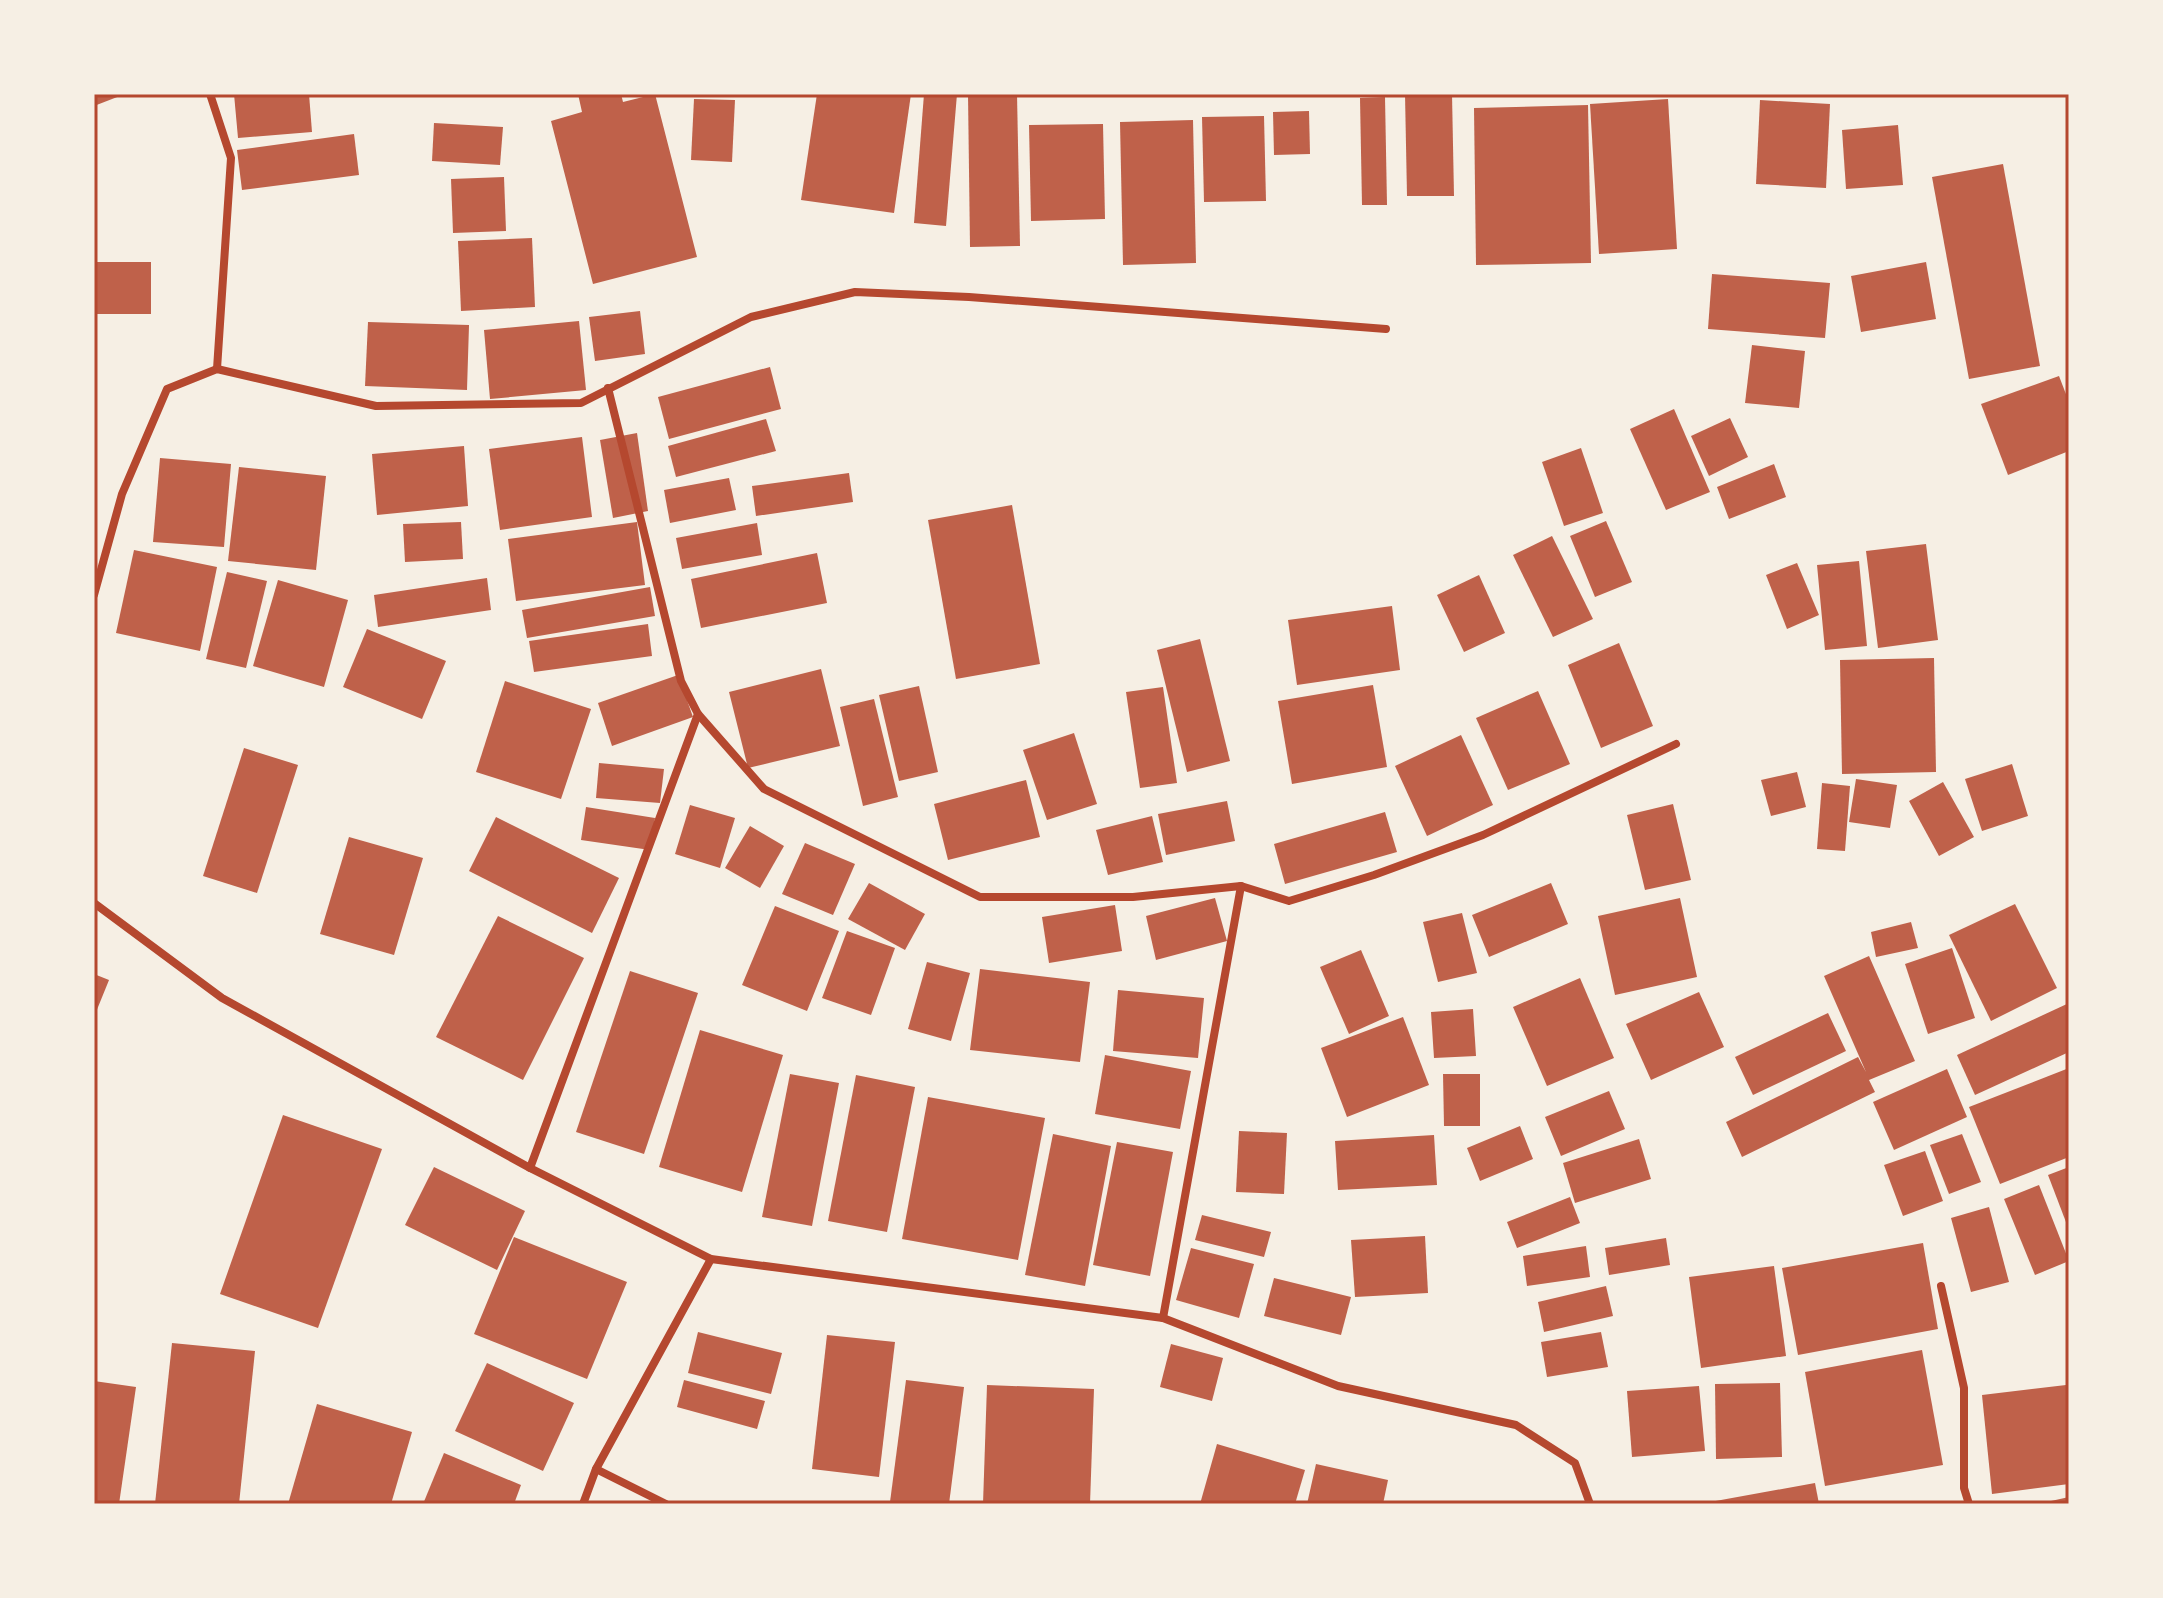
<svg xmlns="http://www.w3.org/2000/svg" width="2163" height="1598" font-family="'Sofia Sans Condensed',sans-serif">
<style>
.building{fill:#bf614a}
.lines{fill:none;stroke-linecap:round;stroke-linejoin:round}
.minor{stroke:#b5482f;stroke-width:8}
.neatline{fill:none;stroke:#b5482f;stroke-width:3}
</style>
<rect width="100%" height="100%" fill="#f6efe4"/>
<g class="building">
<path d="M94,94H125L94,106Z"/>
<path d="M234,94H309L312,132L238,138Z"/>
<path d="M578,94H621L623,102L655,94L697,257L593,284L551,121L582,112Z"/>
<path d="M817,94H911L894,213L801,200Z"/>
<path d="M924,94H957L946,226L914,223Z"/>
<path d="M968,94H1017L1020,246L970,247Z"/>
<path d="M1405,94H1452L1454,196H1407Z"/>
<path d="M1385,97L1387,205H1362L1360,98Z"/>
<path d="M694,99L735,100L732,162L691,160Z"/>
<path d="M1668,99L1677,249L1599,254L1590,104Z"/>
<path d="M1760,100L1830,104L1826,188L1756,184Z"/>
<path d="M1588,105L1591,263L1476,265L1474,108Z"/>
<path d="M1309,111L1310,154L1274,155L1273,112Z"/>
<path d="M1264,116L1266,201L1204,202L1202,117Z"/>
<path d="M1193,120L1196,263L1123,265L1120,122Z"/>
<path d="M434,123L503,127L500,165L432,161Z"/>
<path d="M1103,124L1105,219L1031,221L1029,125Z"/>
<path d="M1898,125L1903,185L1846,189L1842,130Z"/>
<path d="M354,134L359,175L242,190L237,150Z"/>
<path d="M2003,164L2040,366L1969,379L1932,177Z"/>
<path d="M504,177L506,231L453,233L451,179Z"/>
<path d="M532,238L535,307L461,311L458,241Z"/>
<rect x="94" y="262" width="57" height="52"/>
<path d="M1926,262L1936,319L1861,332L1851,276Z"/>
<path d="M1712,274L1830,283L1825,338L1708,329Z"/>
<path d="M640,311L645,354L595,361L589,317Z"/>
<path d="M579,321L586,390L490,399L484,330Z"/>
<path d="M368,322L469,325L467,390L365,386Z"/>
<path d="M1752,345L1805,351L1799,408L1745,403Z"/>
<path d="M770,367L781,409L669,439L658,397Z"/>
<path d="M2059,376L2069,402V451L2008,475L1981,404Z"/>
<path d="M1674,409L1710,492L1666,510L1630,429Z"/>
<path d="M1730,418L1748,457L1709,476L1691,436Z"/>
<path d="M766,419L776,451L676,477L668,446Z"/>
<path d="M637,433L648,511L613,518L600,440Z"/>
<path d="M582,437L592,517L500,530L489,449Z"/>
<path d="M464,446L468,506L377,515L372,454Z"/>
<path d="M1581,448L1603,513L1564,526L1542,462Z"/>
<path d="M160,458L231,464L224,547L153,542Z"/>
<path d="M1774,464L1786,497L1729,519L1717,487Z"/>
<path d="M239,467L326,476L316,570L228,561Z"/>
<path d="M849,473L853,502L756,516L752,486Z"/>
<path d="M729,478L736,510L670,523L664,490Z"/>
<path d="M1012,505L1040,664L956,679L928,520Z"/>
<path d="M1606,521L1632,582L1595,597L1570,536Z"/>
<path d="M461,522L463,559L405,562L403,524Z"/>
<path d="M637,522L645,585L516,601L508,539Z"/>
<path d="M757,523L762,555L682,569L676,538Z"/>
<path d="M1552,536L1593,619L1553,637L1513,555Z"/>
<path d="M1926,544L1938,640L1878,648L1866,551Z"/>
<path d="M134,550L217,567L200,651L116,633Z"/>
<path d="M817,553L827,603L701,628L691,579Z"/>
<path d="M1859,561L1867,646L1825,650L1817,565Z"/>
<path d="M1797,563L1819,615L1787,629L1766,575Z"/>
<path d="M227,572L267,581L246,668L206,659Z"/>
<path d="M1479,575L1505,633L1464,652L1437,595Z"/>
<path d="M487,578L491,610L378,627L374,595Z"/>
<path d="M278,580L348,600L324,687L253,666Z"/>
<path d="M650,587L655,616L527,638L522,610Z"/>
<path d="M1392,606L1400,670L1297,685L1288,620Z"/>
<path d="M648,624L652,656L534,672L529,641Z"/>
<path d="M367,629L446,661L422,719L343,687Z"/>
<path d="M1200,639L1230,761L1187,772L1157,650Z"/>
<path d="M1619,643L1653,726L1601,748L1568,665Z"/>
<path d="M1934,658L1936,772L1842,774L1840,660Z"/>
<path d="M821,669L840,746L748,768L729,692Z"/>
<path d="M678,675L693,717L612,746L598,703Z"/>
<path d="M505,681L591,709L561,799L476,772Z"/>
<path d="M1373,685L1387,767L1292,784L1278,701Z"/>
<path d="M919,686L938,772L899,781L879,695Z"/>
<path d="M1163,687L1177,783L1140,788L1126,692Z"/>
<path d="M1538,691L1570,764L1508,790L1476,718Z"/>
<path d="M874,699L898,797L863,806L840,707Z"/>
<path d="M1074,733L1097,804L1047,820L1023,750Z"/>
<path d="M1461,735L1493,805L1427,836L1395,766Z"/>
<path d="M244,748L298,765L257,893L203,876Z"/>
<path d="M599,763L664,769L660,803L596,798Z"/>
<path d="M2012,764L2028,816L1982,831L1965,779Z"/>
<path d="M1797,772L1806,807L1771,816L1761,780Z"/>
<path d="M1856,779L1897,785L1890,828L1849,822Z"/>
<path d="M1026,780L1040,837L948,860L934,804Z"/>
<path d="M1943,782L1974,837L1939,856L1909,801Z"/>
<path d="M1822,783L1850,786L1845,851L1817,849Z"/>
<path d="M1227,801L1235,841L1166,855L1158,814Z"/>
<path d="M1673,804L1691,880L1645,890L1627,815Z"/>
<path d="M690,805L735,818L720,868L675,854Z"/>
<path d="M586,807L655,818L650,850L581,840Z"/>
<path d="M1385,812L1397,852L1285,884L1274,844Z"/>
<path d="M1152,816L1163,862L1108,875L1096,830Z"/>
<path d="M496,817L619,878L592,933L469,871Z"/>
<path d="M750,826L784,846L760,888L725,868Z"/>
<path d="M349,837L423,858L394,955L320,934Z"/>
<path d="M805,843L855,864L833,915L782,894Z"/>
<path d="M869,883L925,914L905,950L848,919Z"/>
<path d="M1551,883L1568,924L1489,957L1472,915Z"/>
<path d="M1215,898L1227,941L1156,960L1146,916Z"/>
<path d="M1680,898L1697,977L1615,995L1598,916Z"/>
<path d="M2015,904L2057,988L1991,1021L1949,935Z"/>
<path d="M1115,905L1122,951L1049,963L1042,917Z"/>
<path d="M775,906L839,931L807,1011L742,985Z"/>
<path d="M1462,913L1477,973L1438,982L1423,922Z"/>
<path d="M498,916L584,958L523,1080L436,1037Z"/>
<path d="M1911,922L1918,948L1876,957L1871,932Z"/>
<path d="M847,931L895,948L871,1015L822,998Z"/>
<path d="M1952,948L1975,1018L1928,1034L1905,964Z"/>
<path d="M1361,950L1389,1016L1349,1034L1320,967Z"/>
<path d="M1869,956L1915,1061L1869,1080L1875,1092L1742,1157L1726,1122L1858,1057L1866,1072L1824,976Z"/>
<path d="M927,962L970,973L951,1041L908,1029Z"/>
<path d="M980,969L1090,982L1080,1062L970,1050Z"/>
<path d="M630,971L698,993L644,1154L576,1132Z"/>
<path d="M94,974L109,980L94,1017Z"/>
<path d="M1580,978L1614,1058L1547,1086L1513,1007Z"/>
<path d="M1118,990L1204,998L1198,1058L1113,1051Z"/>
<path d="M1699,992L1724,1047L1651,1080L1626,1024Z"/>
<path d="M2069,1003V1052L1975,1095L1957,1055Z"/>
<path d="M1473,1009L1476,1056L1434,1058L1431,1012Z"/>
<path d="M1828,1013L1846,1051L1753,1095L1735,1057Z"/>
<path d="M1403,1017L1429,1085L1347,1117L1321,1048Z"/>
<path d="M700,1030L783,1055L742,1192L659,1167Z"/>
<path d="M1105,1055L1191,1071L1180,1129L1095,1114Z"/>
<path d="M2069,1068V1157L2000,1184L1969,1107Z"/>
<path d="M1947,1069L1967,1117L1894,1150L1873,1102Z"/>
<path d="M790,1074L839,1083L812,1226L762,1217Z"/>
<path d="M1443,1074H1480V1126H1444Z"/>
<path d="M856,1075L915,1087L887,1232L828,1221Z"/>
<path d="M1609,1091L1625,1129L1561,1156L1545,1117Z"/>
<path d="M928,1097L1045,1118L1018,1260L902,1239Z"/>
<path d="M283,1115L382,1149L318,1328L220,1294Z"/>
<path d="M1520,1126L1533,1159L1480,1181L1467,1148Z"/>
<path d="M1239,1131L1287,1133L1284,1194L1236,1192Z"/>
<path d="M1053,1134L1111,1146L1085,1286L1025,1275Z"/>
<path d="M1962,1134L1981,1182L1949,1194L1930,1145Z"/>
<path d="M1434,1135L1437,1185L1338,1190L1335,1141Z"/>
<path d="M1639,1139L1651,1179L1575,1203L1563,1163Z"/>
<path d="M1117,1142L1173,1152L1150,1276L1093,1265Z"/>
<path d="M1925,1151L1943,1201L1903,1216L1884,1165Z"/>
<path d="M434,1167L525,1211L497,1270L405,1225Z"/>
<path d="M2069,1167V1230L2048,1175Z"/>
<path d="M2039,1185L2069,1261L2035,1275L2004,1199Z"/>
<path d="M1570,1197L1580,1223L1517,1248L1507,1222Z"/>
<path d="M1989,1207L2009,1282L1971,1292L1951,1218Z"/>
<path d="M1202,1215L1271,1232L1264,1257L1195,1240Z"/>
<path d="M1425,1236L1428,1293L1355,1297L1351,1240Z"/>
<path d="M514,1237L627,1282L587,1379L474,1334Z"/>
<path d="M1666,1238L1670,1265L1609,1275L1605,1248Z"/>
<path d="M1923,1243L1938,1329L1798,1355L1782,1268Z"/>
<path d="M1586,1246L1590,1277L1527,1286L1523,1256Z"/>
<path d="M1191,1248L1254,1264L1239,1318L1176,1300Z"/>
<path d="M1774,1266L1786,1356L1701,1368L1689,1277Z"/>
<path d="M1274,1278L1351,1297L1341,1335L1264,1316Z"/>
<path d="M1606,1286L1613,1316L1544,1332L1538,1302Z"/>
<path d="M698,1332L782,1353L771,1394L688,1373Z"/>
<path d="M1601,1332L1608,1367L1547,1377L1541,1342Z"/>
<path d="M827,1335L895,1342L879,1477L812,1469Z"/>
<path d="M172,1343L255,1351L239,1504H155Z"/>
<path d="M1171,1344L1223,1358L1212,1401L1160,1387Z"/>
<path d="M1922,1350L1943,1465L1825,1486L1805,1372Z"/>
<path d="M487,1363L574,1403L543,1471L455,1431Z"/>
<path d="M684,1380L765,1401L757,1429L677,1407Z"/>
<path d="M906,1380L964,1387L949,1504L890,1502Z"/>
<path d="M94,1381L136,1387L119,1504H94Z"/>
<path d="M1780,1383L1782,1457L1716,1459L1715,1384Z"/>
<path d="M987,1385L1094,1389L1090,1504H983Z"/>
<path d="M2066,1385L2069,1411V1484L1992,1494L1982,1395Z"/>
<path d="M1699,1386L1705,1451L1632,1457L1627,1391Z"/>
<path d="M317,1404L412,1432L391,1504H288Z"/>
<path d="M1217,1444L1305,1470L1295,1504H1200Z"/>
<path d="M444,1453L521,1485L514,1504H423Z"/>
<path d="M1316,1464L1388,1480L1383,1504H1307Z"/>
<path d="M1815,1483L1819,1504H1710V1502Z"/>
<path d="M2069,1497V1504H2042V1503Z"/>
</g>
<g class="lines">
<g class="minor">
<path d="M210,94L231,158L217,369"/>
<path d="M94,595L122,494L167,389L217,369L376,406L581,403L751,317L855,292L969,297L1386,329"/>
<path d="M698,714L764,789L980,897H1133L1241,886L1289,901L1374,875L1483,835L1676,744"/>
<path d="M94,903L222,998L530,1168L711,1259L1163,1318L1338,1386L1516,1425L1575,1463L1590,1504"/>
<path d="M530,1168L698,714L681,681L608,388"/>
<path d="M1941,1286L1964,1388V1488L1969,1504"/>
<path d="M1163,1318L1241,886"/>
<path d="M596,1469L666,1504"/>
<path d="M583,1504L596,1469L711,1259"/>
</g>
</g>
<rect width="2163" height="1598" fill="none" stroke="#f6efe4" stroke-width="192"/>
<rect x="96" y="96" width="1971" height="1406" class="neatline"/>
</svg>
